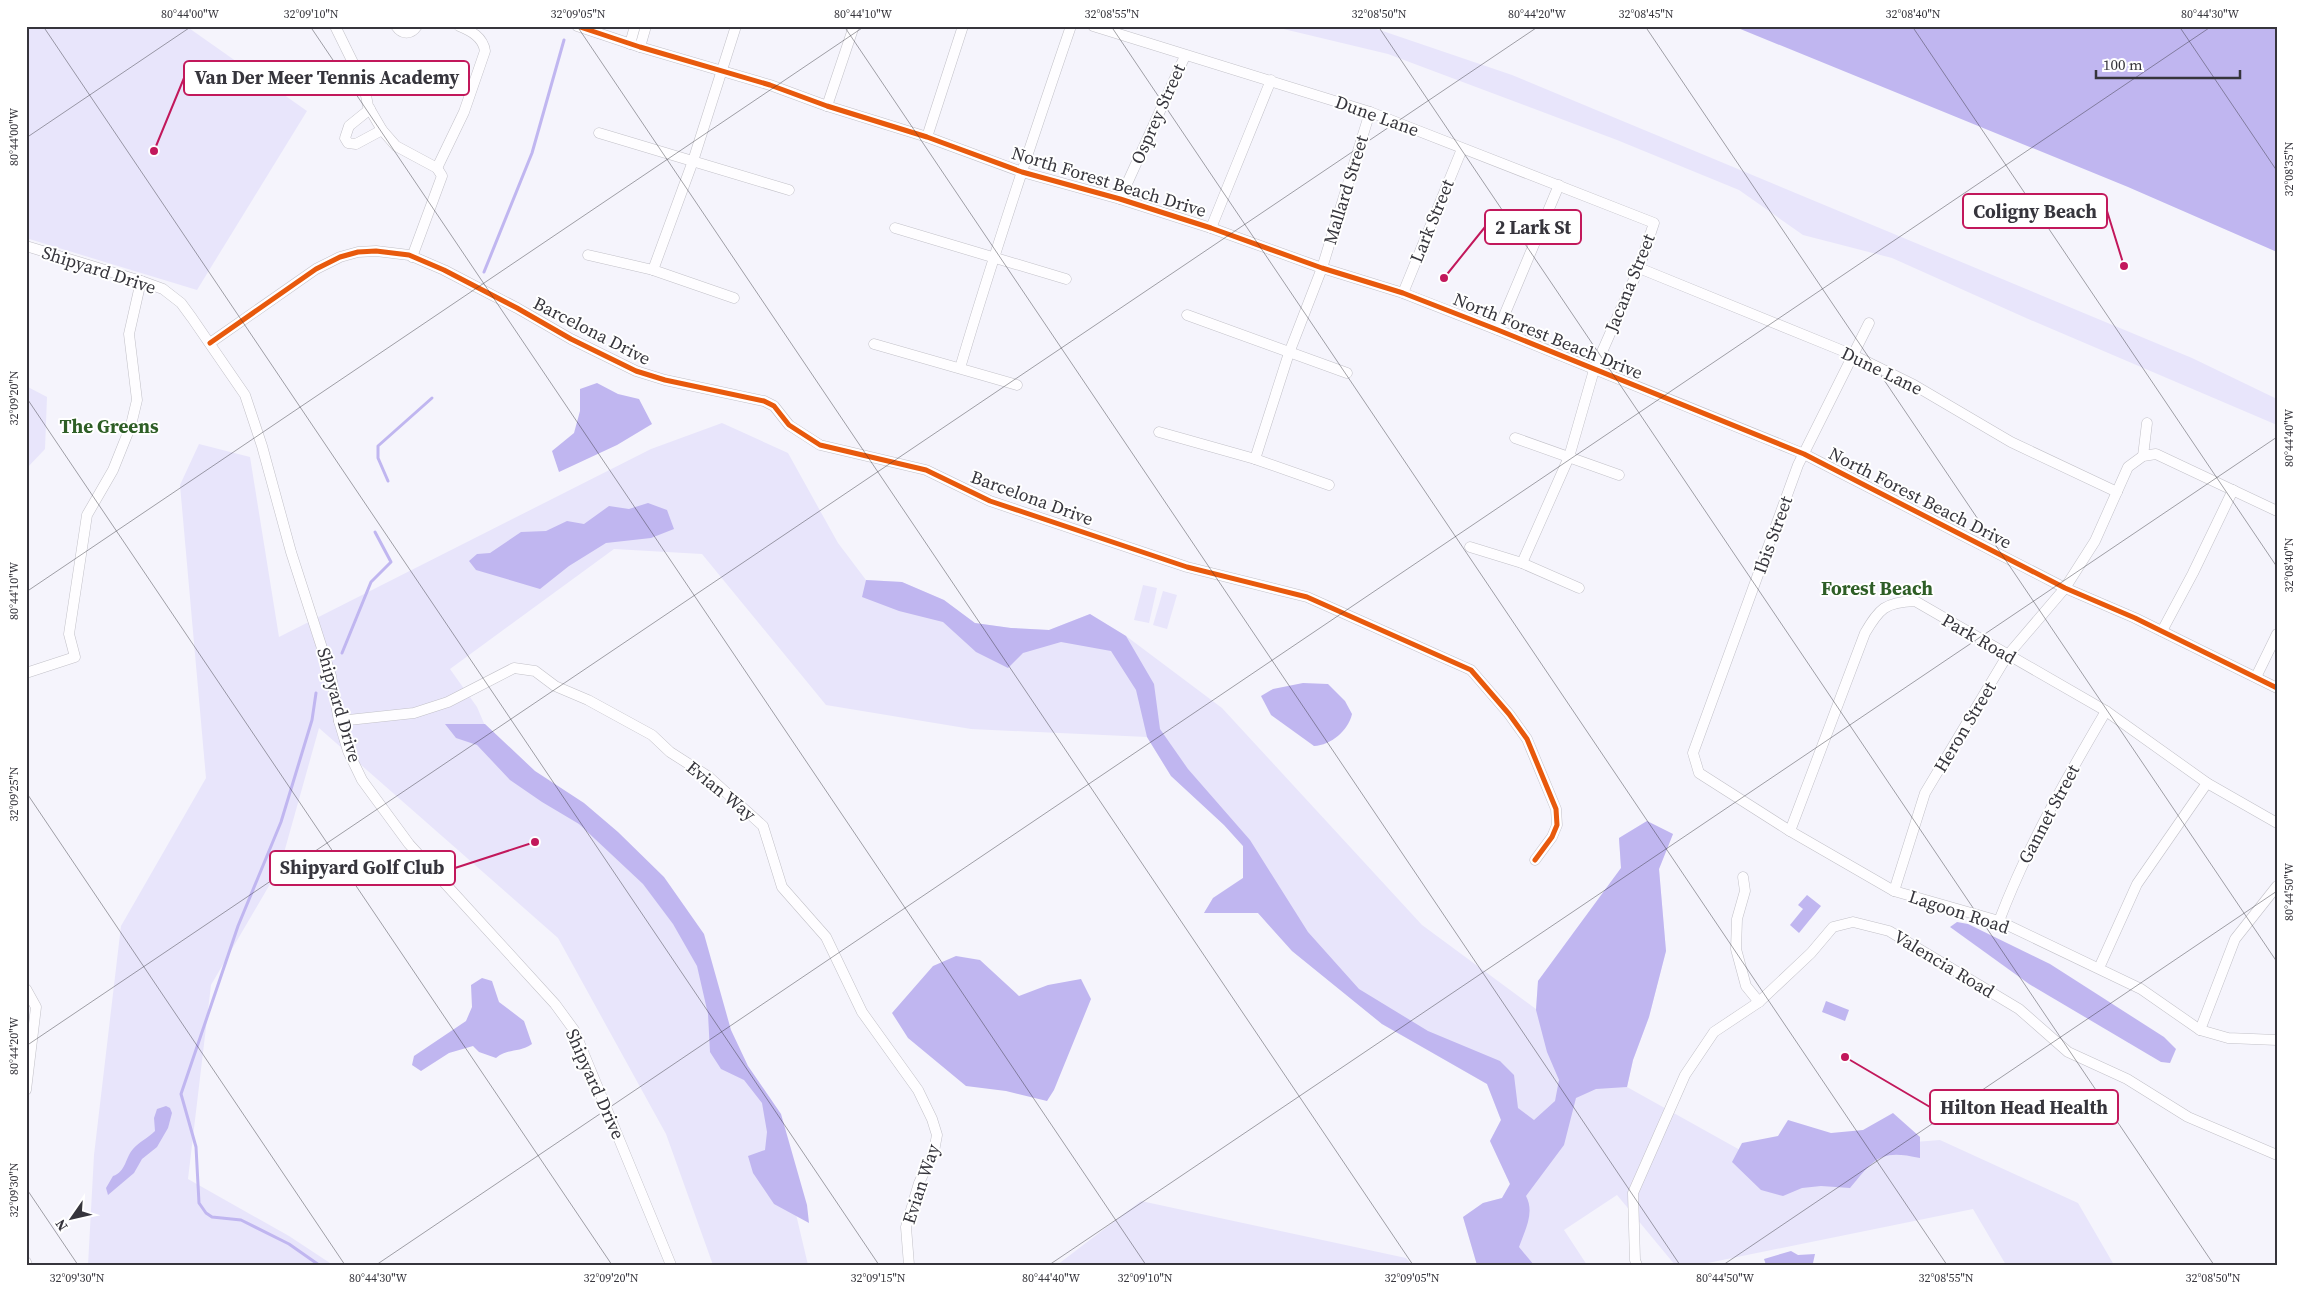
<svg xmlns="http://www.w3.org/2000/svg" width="2303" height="1291" font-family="'Source Serif 4',serif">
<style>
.green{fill:#e8e5fb}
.water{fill:#c0b6f0}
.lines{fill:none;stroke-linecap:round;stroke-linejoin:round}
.stream{stroke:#c0b6f0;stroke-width:3}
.minor-casing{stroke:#c2c1c8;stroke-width:11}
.minor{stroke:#fefdff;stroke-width:10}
.cycleway-casing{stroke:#fff;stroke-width:8}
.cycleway{stroke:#e8590c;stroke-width:5}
.ticks{fill:none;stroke:#36353c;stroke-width:1;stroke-opacity:0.45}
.labels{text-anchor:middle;stroke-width:4;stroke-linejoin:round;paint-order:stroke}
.street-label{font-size:18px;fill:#36353c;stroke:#fff}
.neighbourhood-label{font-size:19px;font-weight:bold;fill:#2e5e26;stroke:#fff}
.leader{fill:none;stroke:#c2185b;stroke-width:2}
.callout-dot{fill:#c2185b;stroke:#fff;stroke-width:2}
.callout{fill:#fff;stroke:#c2185b;stroke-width:2}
.callout-label{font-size:19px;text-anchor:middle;font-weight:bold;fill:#36353c}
.neatline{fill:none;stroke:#36353c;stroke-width:2}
.ticks-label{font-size:12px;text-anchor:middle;fill:#36353c}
</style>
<rect width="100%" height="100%" fill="#f5f4fc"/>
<g class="green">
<path d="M26,26H186L307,111L197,290L26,238Z"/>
<path d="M1271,26H1368L1512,75L2192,358L2277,399V425L2026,318L1892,258L1803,235L1739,190L1617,140L1388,54Z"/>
<path d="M26,386L47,397L45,449L26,469Z"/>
<path d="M722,423L788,453L838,543L866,580L902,582L944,600L974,623L1011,628L1049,630L1090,614L1126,636L1222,708L1422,925L1536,1009L1538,981L1621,868L1619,838L1647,821L1673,834L1659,869L1666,951L1649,1017L1633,1060L1627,1087L1749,1155L1940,1140L2078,1203L2114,1265H2006L1973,1209L1698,1265H1675L1617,1195L1564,1230L1587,1265H1477L1463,1217L1483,1203L1502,1198L1510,1184L1490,1141L1501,1120L1487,1084L1382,1024L1292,951L1258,913H1204L1213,898L1243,878V846L1224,825L1171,776L1147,737L971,729L826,705L702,554L614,549L450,669L477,707L495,749L643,860L702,947L733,1059L769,1100L808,1265H713L666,1134L558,938L319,728L280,867L211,985L188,1179L289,1236L333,1265H192L189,1263L187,1265H88L94,1155L121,926L206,778L180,485L199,444L250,457L279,637L651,449Z"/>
<path d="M1143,585L1157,588L1149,623L1134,620Z"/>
<path d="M1163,591L1177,595L1167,629L1153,625Z"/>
<path d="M1141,1201L1406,1258L1412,1265H1057Z"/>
</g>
<g class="water">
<path d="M1733,26H2277V252L2128,187Z"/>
<path d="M597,383L618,394L639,399L652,424L617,445L559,472L552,451L574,433L580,411V389Z"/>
<path d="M648,503L667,510L674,529L651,538L606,543L569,566L540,589L476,570L469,561L477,554L490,553L521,532L546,531L567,521L584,524L609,506L629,509Z"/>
<path d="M866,580L902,582L944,600L975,623L1011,628L1049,630L1090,614L1126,636L1154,684L1160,729L1188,769L1250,840L1308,932L1359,989L1428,1031L1500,1061L1514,1075L1518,1108L1534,1120L1555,1101L1559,1080L1547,1052L1536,1010L1538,981L1621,868L1619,838L1647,821L1673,834L1659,869L1666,951L1649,1017L1633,1060L1627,1087L1596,1089L1576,1098L1564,1145L1526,1196C1535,1213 1525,1230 1519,1247L1534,1265H1477L1463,1217L1483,1203L1502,1198L1510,1184L1490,1141L1501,1120L1487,1084L1382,1024L1292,951L1258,913H1204L1213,898L1243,878V846L1224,825L1171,776L1147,737L1136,690L1111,651L1061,642L1023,653L1008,668L976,652L943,622L899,611L862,597Z"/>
<path d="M1303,683L1328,684L1345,701L1352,714C1348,731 1331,745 1314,746L1271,715L1261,696L1273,689Z"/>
<path d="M445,724H485L535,771L584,803L618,832L664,877L704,934L731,1030L748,1066L781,1114L807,1205L809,1223L774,1204L753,1173L748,1156L765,1150L767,1132L762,1103L744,1080L721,1069L710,1052L708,1014L697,966L673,924L643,884L579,824L542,802L510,780L477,745L456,738Z"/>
<path d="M1807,895L1821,906L1799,933L1790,925L1803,909L1798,905Z"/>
<path d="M1957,922L1968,924L2050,964L2164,1037L2176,1049L2170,1063L2161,1062L2029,984L1950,927Z"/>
<path d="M956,956L980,960L1019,996L1048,985L1081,979L1091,999L1054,1090L1047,1101L1006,1091L966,1086L908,1038L892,1013L933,966Z"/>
<path d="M482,978L492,981L499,1002L524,1021L532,1044C519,1053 508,1048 496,1058L479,1052L473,1046L449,1053L421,1071L412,1065L414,1056L466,1021L472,1007L471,985Z"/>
<path d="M1826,1001L1849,1010L1845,1021L1822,1012Z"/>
<path d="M166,1106L170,1108L172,1113L168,1128L157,1147L142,1159L134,1173L108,1195L106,1188L113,1176C126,1172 125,1158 133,1149C139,1142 148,1138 155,1131L154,1118L157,1109Z"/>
<path d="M1893,1113L1920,1137V1158C1880,1149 1875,1158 1850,1188L1821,1186L1802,1188L1783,1196L1761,1190L1732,1162L1742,1143L1778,1136L1788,1120L1831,1133L1863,1130Z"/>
<path d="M1791,1251L1798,1255L1815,1254L1813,1263L1766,1265L1764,1259Z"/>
</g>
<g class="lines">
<g class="stream">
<path d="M484,272L532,153L564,40"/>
<path d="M388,481L378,458V446L432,398"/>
<path d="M342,653L371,582L391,562L375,532"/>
<path d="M316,693L312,720L281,822L238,926L181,1094L196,1147L199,1203L206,1213L212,1217L241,1220L289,1244L319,1265"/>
</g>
<g class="minor-casing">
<g id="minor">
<path d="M335,26L364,85L368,106L382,130L396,146L437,168L442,176L412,257"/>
<path d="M396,26C402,35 411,35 417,26"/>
<path d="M577,26L640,47L770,85L827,106L927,137L1022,172L1120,199L1211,228L1322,268L1403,293L1498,330L1804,454L2065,588L2135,618L2277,688"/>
<path d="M1093,26L1370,112L1654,223L1639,268L1594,370L1569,457L1522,563"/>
<path d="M630,44L635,26"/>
<path d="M640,47L646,26"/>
<path d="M827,106L854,26"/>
<path d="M370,109L349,126L345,138L348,143L356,144L382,130"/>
<path d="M599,133L789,190"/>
<path d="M927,137L963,26"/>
<path d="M437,168L464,112L485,51C483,37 471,31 459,26"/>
<path d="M1120,199L1185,56"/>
<path d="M895,228L1066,279"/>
<path d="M1211,228L1271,80"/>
<path d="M26,246L141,281L163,289L181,303L192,318L245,395L262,446L291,552L331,676L339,721L348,751L362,780L409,844L555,1004L574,1030L671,1265"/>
<path d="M588,255L653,270L734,298"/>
<path d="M1639,268L1853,355L1914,385L2011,442L2117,492"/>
<path d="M653,270L693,161L736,26"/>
<path d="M1403,293L1462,149"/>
<path d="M1187,315L1347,373"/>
<path d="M1869,323L1798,465L1693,753L1699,773L1790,831L1894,891L1999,921L2141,989L2200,1030L2228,1038L2277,1040"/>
<path d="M1498,330L1559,185"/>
<path d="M210,343L316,269L340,257L358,252L376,251L409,255L444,270L517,308L571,339L636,371L665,380L764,401L774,406L789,425L820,445L926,470L990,501L1187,567L1307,597L1471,670L1509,714L1527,739L1556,809L1557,825L1552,837L1535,860"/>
<path d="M874,344L1017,385"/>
<path d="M960,368C994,253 1032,140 1071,26"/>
<path d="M1159,432L1255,459L1329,485"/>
<path d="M1515,438L1619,475"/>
<path d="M2143,456L2147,423"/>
<path d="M1255,459L1289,353L1322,268L1370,112"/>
<path d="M1470,547L1522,563L1579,588"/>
<path d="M2162,631L2193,573L2233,490"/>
<path d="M26,673L75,657L69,634L87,515L113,470L131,425L137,400L129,334L141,281"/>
<path d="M2256,677L2277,634"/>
<path d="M339,721L414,713L448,702L514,668L535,671L555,686L588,700L652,735L670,752L709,777L763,826L782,887L826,937L862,1012L918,1090L932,1119L937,1135L934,1151L919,1183L906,1227L909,1265"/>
<path d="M1790,831L1865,633C1879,609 1885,602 1915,601L2106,711L2207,783L2277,823"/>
<path d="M1743,877L1745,891L1737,919L1736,949L1746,986L1759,1002"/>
<path d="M1894,891L1925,793L2007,656L2065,588L2095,541L2128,467L2143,456L2156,454L2277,511"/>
<path d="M1999,921C2027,847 2066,779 2106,711"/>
<path d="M2099,968L2137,884L2207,783"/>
<path d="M26,989L36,1007L26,1090"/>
<path d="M2200,1030L2235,939L2277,886"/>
<path d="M26,1262L27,1265"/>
<path d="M1637,1265L1635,1260L1633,1193L1685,1075L1714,1032L1759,1002L1811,953L1833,927L1853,922L1889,931L2019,1009L2068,1052L2127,1079L2188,1117L2277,1155"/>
</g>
</g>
<use href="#minor" class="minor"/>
<g class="cycleway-casing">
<g id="cycleway">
<path d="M577,26L640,47L770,85L827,106L927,137L1022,172L1120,199L1211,228L1322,268L1403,293L1498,330L1804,454L2065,588L2135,618L2277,688"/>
<path d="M210,343L316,269L340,257L358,252L376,251L409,255L444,270L517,308L571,339L636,371L665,380L764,401L774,406L789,425L820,445L926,470L990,501L1187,567L1307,597L1471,670L1509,714L1527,739L1556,809L1557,825L1552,837L1535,860"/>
</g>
</g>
<use href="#cycleway" class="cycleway"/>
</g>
<path class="ticks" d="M43,26L879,1265M310,26L1146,1265M577,26L1413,1265M844,26L1680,1265M1111,26L1947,1265M1378,26L2214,1265M1645,26L2277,962M1912,26L2277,567M2179,26L2277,171M26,138L192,26M26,397L612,1265M26,592L865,26M26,792L345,1265M26,1046L1539,26M26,1188L78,1265M376,1265L2212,26M1049,1265L2277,437M1723,1265L2277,891"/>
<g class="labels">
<g class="street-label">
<text transform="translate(1158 114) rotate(-66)" y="6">Osprey Street</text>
<text transform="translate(1377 116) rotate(20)" y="6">Dune Lane</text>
<text transform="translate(1109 182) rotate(17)" y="6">North Forest Beach Drive</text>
<text transform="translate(1346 190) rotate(-73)" y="6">Mallard Street</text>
<text transform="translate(1432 221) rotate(-68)" y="6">Lark Street</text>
<text transform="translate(99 270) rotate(18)" y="6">Shipyard Drive</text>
<text transform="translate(1630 283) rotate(-68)" y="6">Jacana Street</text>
<text transform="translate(592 331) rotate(27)" y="6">Barcelona Drive</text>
<text transform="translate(1548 336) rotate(22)" y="6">North Forest Beach Drive</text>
<text transform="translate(1882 371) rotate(26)" y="6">Dune Lane</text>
<text transform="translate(1032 498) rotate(20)" y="6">Barcelona Drive</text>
<text transform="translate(1920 498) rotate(27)" y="6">North Forest Beach Drive</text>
<text transform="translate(1773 535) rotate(-70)" y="6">Ibis Street</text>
<text transform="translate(1979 639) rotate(30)" y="6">Park Road</text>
<text transform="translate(339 705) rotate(74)" y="6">Shipyard Drive</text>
<text transform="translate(1965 727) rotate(-59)" y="6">Heron Street</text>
<text transform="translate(721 791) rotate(39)" y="6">Evian Way</text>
<text transform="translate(2049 814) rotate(-62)" y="6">Gannet Street</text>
<text transform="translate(1959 912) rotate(18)" y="6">Lagoon Road</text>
<text transform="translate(1944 964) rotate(31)" y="6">Valencia Road</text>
<text transform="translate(595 1084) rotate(66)" y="6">Shipyard Drive</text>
<text transform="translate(921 1184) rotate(-72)" y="6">Evian Way</text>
</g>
<g class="neighbourhood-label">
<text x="109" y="433">The Greens</text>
<text x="1877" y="595">Forest Beach</text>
</g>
</g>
<path class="leader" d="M154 151L184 78M2124 266L2107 211M1444 278L1485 227M535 842L455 868M1845 1057L1930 1107"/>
<g class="callout-dot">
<circle cx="154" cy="151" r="5"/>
<circle cx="2124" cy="266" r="5"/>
<circle cx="1444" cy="278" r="5"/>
<circle cx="535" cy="842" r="5"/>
<circle cx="1845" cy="1057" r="5"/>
</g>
<g class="callout">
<rect x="184" y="61" width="285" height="34" rx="5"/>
<rect x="1963" y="194" width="144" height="34" rx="5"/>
<rect x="1485" y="210" width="96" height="34" rx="5"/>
<rect x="270" y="851" width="185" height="34" rx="5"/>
<rect x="1930" y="1090" width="188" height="34" rx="5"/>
</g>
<g class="callout-label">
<text x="327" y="84">Van Der Meer Tennis Academy</text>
<text x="2035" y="218">Coligny Beach</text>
<text x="1533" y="234">2 Lark St</text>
<text x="362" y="874">Shipyard Golf Club</text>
<text x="2024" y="1114">Hilton Head Health</text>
</g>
<rect width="2303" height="1291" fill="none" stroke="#ffffff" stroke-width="55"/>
<g transform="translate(72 1218) rotate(236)" stroke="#ffffff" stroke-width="4" paint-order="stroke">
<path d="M0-4L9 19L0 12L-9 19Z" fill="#36353c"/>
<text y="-8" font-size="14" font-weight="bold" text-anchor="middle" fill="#36353c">N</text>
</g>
<path d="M2096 70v8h144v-8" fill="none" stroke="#36353c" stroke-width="2.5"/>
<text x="2103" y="70" font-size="15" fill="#36353c" stroke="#ffffff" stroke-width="4" paint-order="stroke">100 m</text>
<rect x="28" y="28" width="2248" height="1236" class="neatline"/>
<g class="ticks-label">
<text x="190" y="18">80°44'00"W</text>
<text x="311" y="18">32°09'10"N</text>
<text x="578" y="18">32°09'05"N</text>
<text x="863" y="18">80°44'10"W</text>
<text x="1112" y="18">32°08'55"N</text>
<text x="1379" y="18">32°08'50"N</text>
<text x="1537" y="18">80°44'20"W</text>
<text x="1646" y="18">32°08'45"N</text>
<text x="1913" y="18">32°08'40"N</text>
<text x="2210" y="18">80°44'30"W</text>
<text transform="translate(14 137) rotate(-90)" y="4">80°44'00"W</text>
<text transform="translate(2289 169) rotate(-90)" y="4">32°08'35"N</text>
<text transform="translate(14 398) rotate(-90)" y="4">32°09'20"N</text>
<text transform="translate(2289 438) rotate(-90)" y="4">80°44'40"W</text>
<text transform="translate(2289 565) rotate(-90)" y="4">32°08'40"N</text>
<text transform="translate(14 591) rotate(-90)" y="4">80°44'10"W</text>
<text transform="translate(14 794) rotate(-90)" y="4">32°09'25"N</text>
<text transform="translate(2289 892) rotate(-90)" y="4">80°44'50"W</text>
<text transform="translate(14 1046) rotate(-90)" y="4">80°44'20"W</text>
<text transform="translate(14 1190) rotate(-90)" y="4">32°09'30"N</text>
<text x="77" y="1282">32°09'30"N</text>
<text x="378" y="1282">80°44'30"W</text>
<text x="611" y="1282">32°09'20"N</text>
<text x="878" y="1282">32°09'15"N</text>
<text x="1051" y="1282">80°44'40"W</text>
<text x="1145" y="1282">32°09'10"N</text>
<text x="1412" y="1282">32°09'05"N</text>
<text x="1725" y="1282">80°44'50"W</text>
<text x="1946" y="1282">32°08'55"N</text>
<text x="2213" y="1282">32°08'50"N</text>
</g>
</svg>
